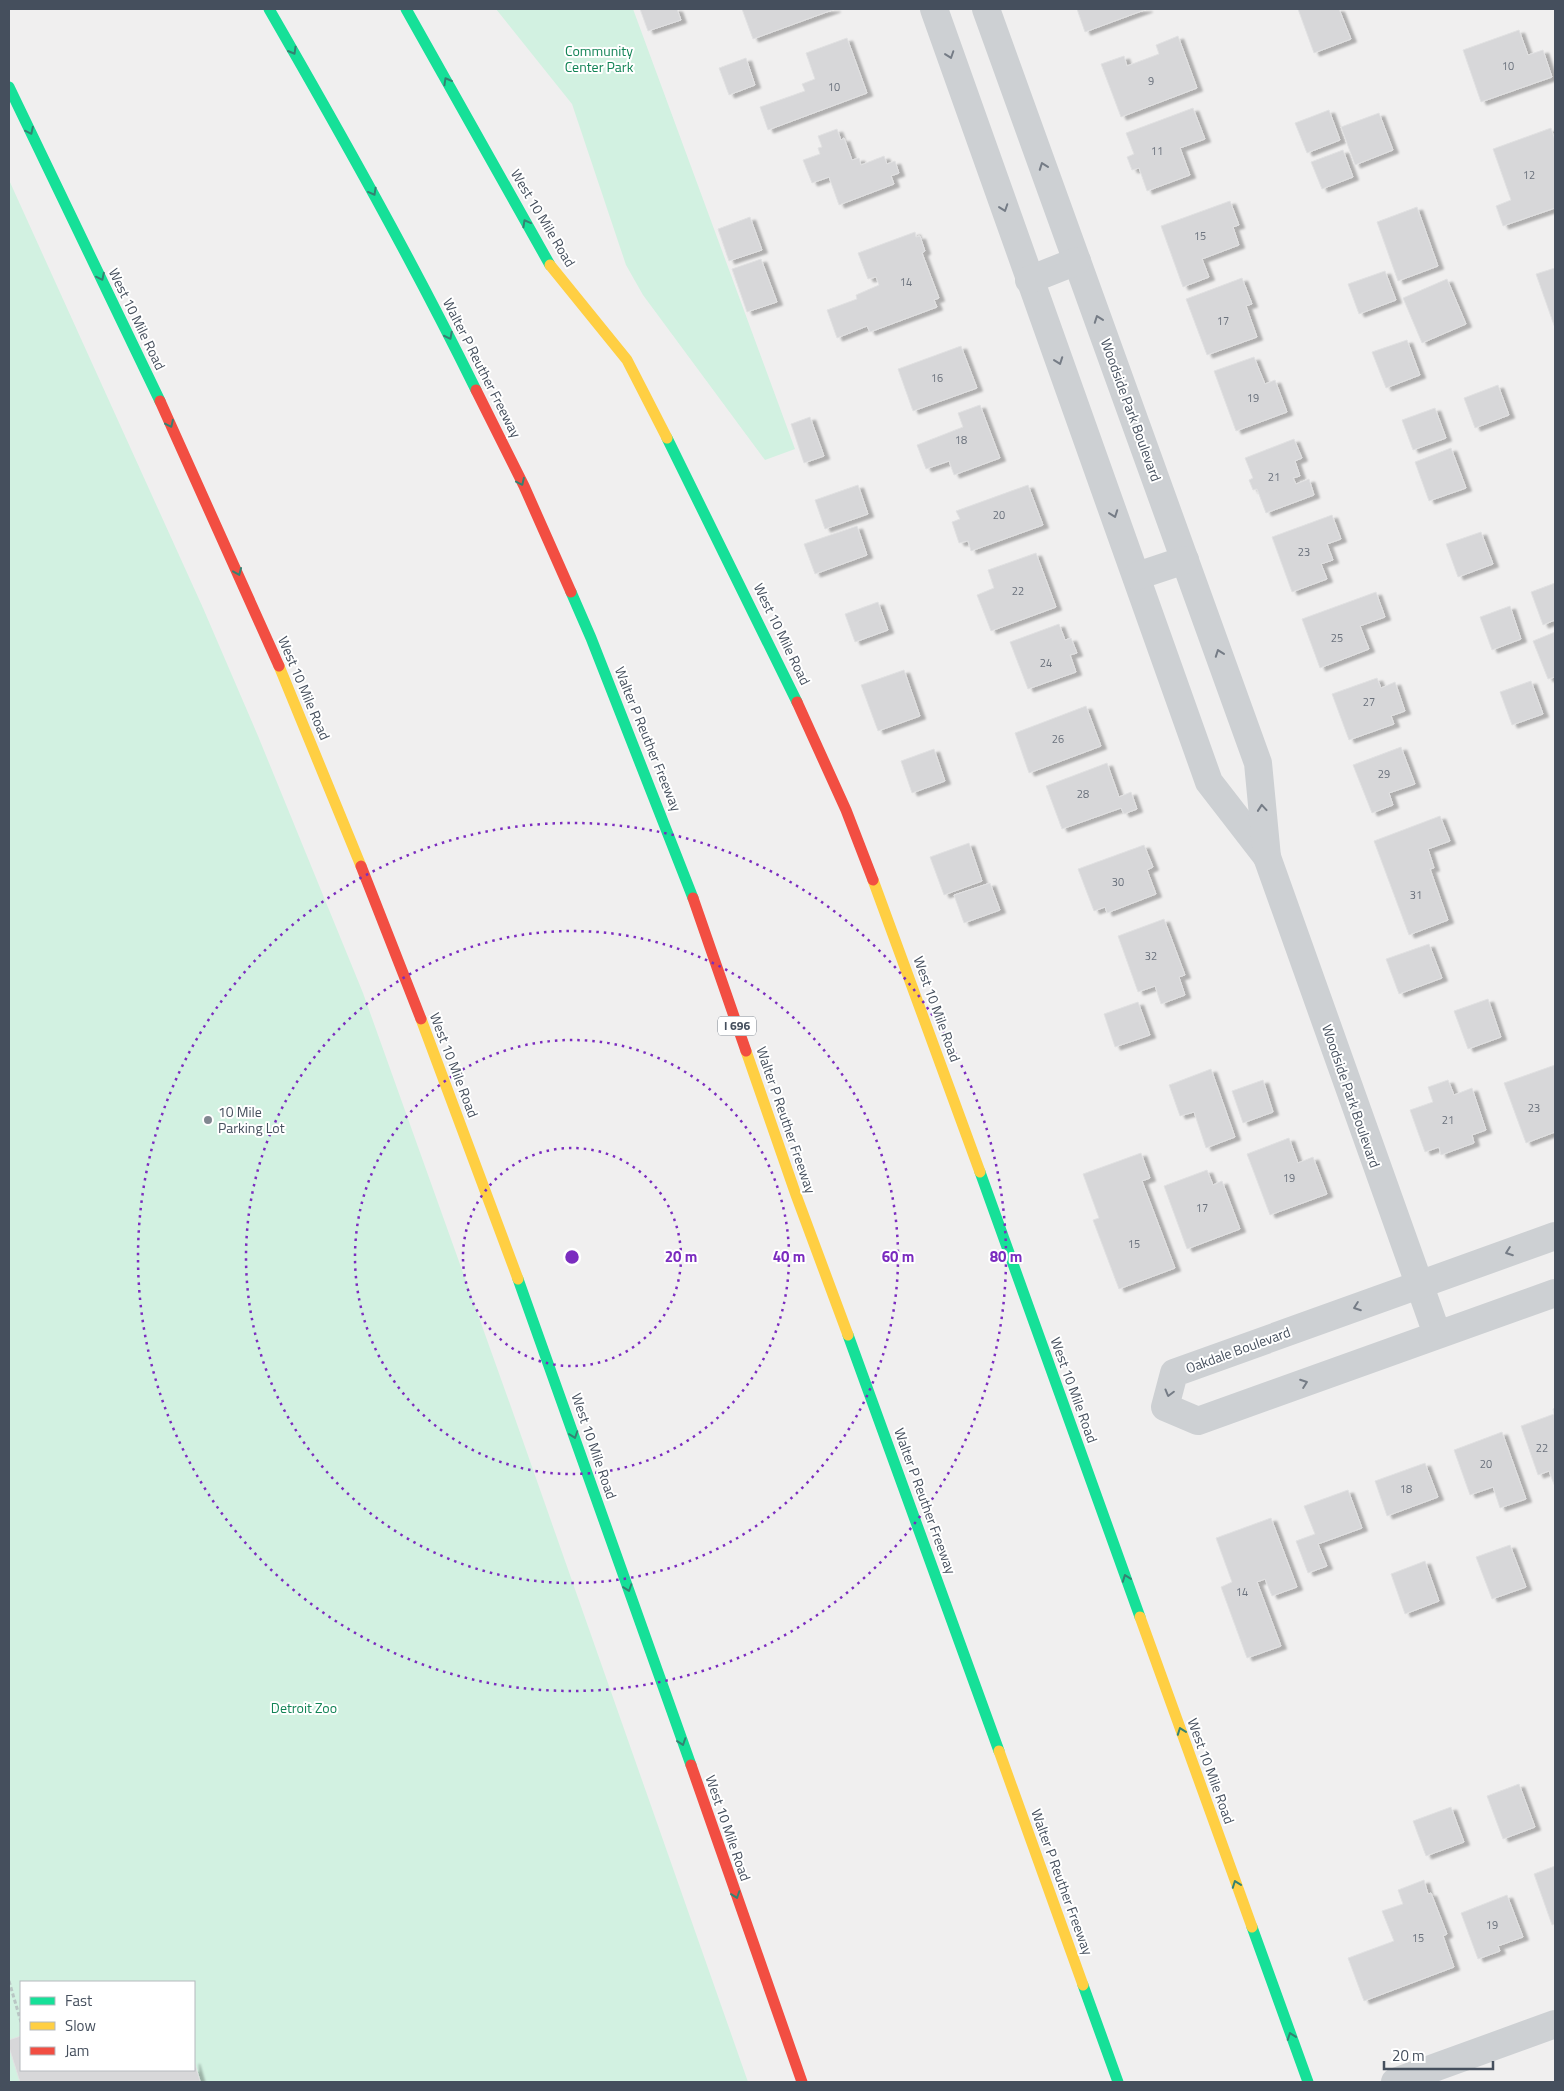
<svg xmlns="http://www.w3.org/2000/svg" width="1564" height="2091" font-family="'Titillium Web',sans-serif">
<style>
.green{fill:#d2f1e1;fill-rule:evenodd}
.building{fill:#d7d7d9;stroke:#e1e1e2;filter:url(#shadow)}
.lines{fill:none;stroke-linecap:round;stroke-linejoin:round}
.path{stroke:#b9c6c4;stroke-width:3;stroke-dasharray:4 2.5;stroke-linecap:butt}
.street{stroke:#cdd0d3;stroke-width:28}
.fast{stroke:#16e098;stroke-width:11}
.slow{stroke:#ffcf43;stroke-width:11}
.jam{stroke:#f24e42;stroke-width:11}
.oneway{stroke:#358272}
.oneway2{stroke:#757c86}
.ring{fill:none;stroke:#7b2cbf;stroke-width:2.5;stroke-dasharray:2.5 5}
.poi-dot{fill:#818790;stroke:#fff;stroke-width:2}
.labels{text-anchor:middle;stroke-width:4;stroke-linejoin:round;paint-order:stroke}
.number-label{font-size:11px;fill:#6b727d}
.shield{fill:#fff;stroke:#7d848e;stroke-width:1}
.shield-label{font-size:12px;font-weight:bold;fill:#454f5d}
.park-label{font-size:14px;fill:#118355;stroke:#fff}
.street-label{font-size:14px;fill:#454f5d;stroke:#fff}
.poi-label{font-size:14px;fill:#454f5d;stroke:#fff;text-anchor:start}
.centre{fill:#7b2cbf;stroke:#fff;stroke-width:2.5}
.ring-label{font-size:15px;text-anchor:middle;font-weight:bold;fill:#7b2cbf;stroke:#fff;stroke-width:4;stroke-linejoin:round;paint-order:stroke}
</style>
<defs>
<filter id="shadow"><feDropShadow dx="5.5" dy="3" stdDeviation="1" flood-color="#0004"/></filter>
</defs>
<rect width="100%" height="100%" fill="#f0efef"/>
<g class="green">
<path d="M496,9H633L795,449L765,460L643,295L626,265L572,104Z"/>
<path d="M9,180L203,608L258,736L363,993L511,1407L748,2082H9ZM21,1982H194V2070H21Z"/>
</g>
<g class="building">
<path d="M640,9H677L681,20L648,31Z"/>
<path d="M742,9H835L753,39Z"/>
<path d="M1077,9H1147L1085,32Z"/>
<path d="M1298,9H1339L1351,39L1314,53Z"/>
<path d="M1519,30L1528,55L1543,50L1552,77L1481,102L1463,50Z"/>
<path d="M1178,36L1197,88L1121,117L1101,64L1124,56L1127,66L1159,54L1156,45Z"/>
<path d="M847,38L867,93L768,130L760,107L805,91L802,84L815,79L806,53Z"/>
<path d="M746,58L755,85L729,95L719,68Z"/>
<path d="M1193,108L1205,139L1180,148L1190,175L1147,191L1139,168L1132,170L1127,157L1134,154L1126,133Z"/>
<path d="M1329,110L1340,140L1307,153L1295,123Z"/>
<path d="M1379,113L1393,150L1355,165L1341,127Z"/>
<path d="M1551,128L1555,140V208L1503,226L1496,206L1511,200L1493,149Z"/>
<path d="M837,129L841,140L844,138L852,160L859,158L861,165L884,156L887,164L895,161L899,173L891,176L894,184L839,205L829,177L812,183L803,160L820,154L818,148L822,147L818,136Z"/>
<path d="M1343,150L1353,177L1322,189L1311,162Z"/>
<path d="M1230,201L1239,225L1233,227L1239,245L1202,259L1209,277L1183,287L1161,226Z"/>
<path d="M1417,207L1438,266L1398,281L1377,222Z"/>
<path d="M750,217L762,250L729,261L718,229Z"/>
<path d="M915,232L916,237L920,236L925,251L922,253L939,298L934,300L937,307L870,332L867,326L837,338L827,310L857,299L856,295L879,285L876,277L868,279L858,253Z"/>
<path d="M761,259L777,302L747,312L732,269Z"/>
<path d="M1555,268V328L1536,274Z"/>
<path d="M1385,271L1396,300L1359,314L1348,284Z"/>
<path d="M1242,278L1252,304L1246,306L1257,337L1207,355L1186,299Z"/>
<path d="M1447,279L1466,324L1422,343L1403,298Z"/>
<path d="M1407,340L1420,375L1386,388L1372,352Z"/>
<path d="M961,346L977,388L913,411L898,369Z"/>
<path d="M1254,357L1265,384L1275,380L1287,412L1236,431L1214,371Z"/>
<path d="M1498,385L1509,415L1475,428L1464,398Z"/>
<path d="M980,405L1000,458L954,475L949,461L926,469L917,445L963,427L958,413Z"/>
<path d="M1435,408L1446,438L1413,450L1402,420Z"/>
<path d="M810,417L824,456L804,463L791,424Z"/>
<path d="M1294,439L1302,458L1295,461L1300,476L1293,478L1296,484L1309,479L1314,495L1266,513L1257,489L1253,490L1249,480L1253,478L1245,458Z"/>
<path d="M1451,448L1466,488L1429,501L1415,462Z"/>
<path d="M858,485L868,514L825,529L815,500Z"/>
<path d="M1028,485L1043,525L971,551L968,541L959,543L952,522L960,519L956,511Z"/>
<path d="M1332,515L1341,539L1327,544L1333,560L1321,564L1327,579L1292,592L1272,537Z"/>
<path d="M857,526L867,555L815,574L804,544Z"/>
<path d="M1481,532L1493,564L1458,577L1446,544Z"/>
<path d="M1036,553L1056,607L991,631L977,595L994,588L988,570Z"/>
<path d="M1555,583V620L1543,625L1531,592Z"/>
<path d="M1376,592L1385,617L1360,626L1369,649L1320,668L1302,619Z"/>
<path d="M878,602L888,630L855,642L845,614Z"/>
<path d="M1510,606L1521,639L1492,650L1480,617Z"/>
<path d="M1059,624L1065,640L1071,638L1077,653L1070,655L1076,672L1028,689L1010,642Z"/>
<path d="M1555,632V677L1548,679L1533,641Z"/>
<path d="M904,670L920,716L878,731L861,685Z"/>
<path d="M1377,678L1381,688L1395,682L1405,711L1391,716L1394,724L1349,740L1332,694Z"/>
<path d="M1531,681L1543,714L1512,725L1500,692Z"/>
<path d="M1086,706L1101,746L1029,773L1015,733Z"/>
<path d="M1401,747L1415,784L1389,793L1393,805L1372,813L1353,765Z"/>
<path d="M934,749L945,781L912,793L901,761Z"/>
<path d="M1107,763L1119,797L1131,792L1137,809L1124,814L1121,808L1062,829L1046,786Z"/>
<path d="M1440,816L1450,841L1428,849L1434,868L1430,869L1448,920L1409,935L1374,841Z"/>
<path d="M969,843L982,881L944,895L930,857Z"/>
<path d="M1144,845L1153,867L1147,870L1156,894L1107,913L1105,907L1094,911L1078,869Z"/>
<path d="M990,883L1000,910L964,923L954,895Z"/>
<path d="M1164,919L1185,975L1179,977L1185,995L1161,1004L1155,986L1138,992L1118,936Z"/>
<path d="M1429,944L1442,978L1399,994L1386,959Z"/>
<path d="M1488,999L1501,1037L1468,1049L1454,1011Z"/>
<path d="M1138,1002L1150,1035L1115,1047L1104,1014Z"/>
<path d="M1555,1065V1132L1526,1143L1504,1083Z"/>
<path d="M1211,1069L1235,1137L1206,1148L1194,1112L1180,1116L1169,1085Z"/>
<path d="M1263,1080L1273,1112L1243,1123L1232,1091Z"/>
<path d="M1448,1080L1454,1095L1472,1088L1486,1130L1472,1135L1474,1143L1441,1155L1439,1147L1425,1152L1410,1110L1433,1102L1428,1087Z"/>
<path d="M1289,1138L1298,1163L1313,1157L1327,1194L1270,1215L1247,1154Z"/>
<path d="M1141,1153L1150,1178L1142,1181L1175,1268L1119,1289L1093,1220L1099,1218L1083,1174Z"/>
<path d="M1207,1170L1213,1185L1222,1181L1240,1229L1187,1249L1164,1186Z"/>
<path d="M1555,1408V1487L1549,1471L1538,1475L1521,1426L1554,1414L1553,1409Z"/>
<path d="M1502,1432L1526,1499L1500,1508L1493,1487L1470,1495L1454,1450Z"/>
<path d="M1425,1463L1438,1497L1387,1516L1375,1481Z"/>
<path d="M1348,1490L1362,1528L1318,1544L1327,1566L1308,1573L1296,1541L1315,1534L1304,1506Z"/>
<path d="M1271,1518L1297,1587L1272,1596L1265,1579L1257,1582L1281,1646L1247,1658L1221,1587L1232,1582L1216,1538Z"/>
<path d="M1510,1545L1526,1587L1492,1599L1476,1557Z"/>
<path d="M1425,1561L1439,1601L1405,1614L1391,1574Z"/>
<path d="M1519,1784L1535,1827L1503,1839L1487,1796Z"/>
<path d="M1451,1807L1464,1842L1426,1856L1413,1821Z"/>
<path d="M1555,1866V1924L1552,1925L1534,1874Z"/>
<path d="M1424,1880L1428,1894L1431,1893L1447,1934L1443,1936L1454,1967L1364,2001L1348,1958L1394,1941L1382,1911L1403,1904L1398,1890Z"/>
<path d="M1507,1895L1523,1937L1498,1946L1500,1951L1478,1959L1461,1913Z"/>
<path d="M21,2036V2070H194V2061L200,2081L20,2082L9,2047V2040Z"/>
</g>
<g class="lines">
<path class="path" d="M9,1981L21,2022"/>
<g class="street">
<path d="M934,9L1209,782L1267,857"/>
<path d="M986,9L1258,763L1267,857L1437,1334"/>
<path d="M1029,280L1077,261"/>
<path d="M1137,576L1185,560"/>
<path d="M1555,1236L1174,1373L1165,1407L1198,1421L1555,1293"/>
<path d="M1395,2082L1555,2024"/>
</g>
<g class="fast">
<path d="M269,9C341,134 412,260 476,390"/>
<path d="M406,9L550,265"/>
<path d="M9,87L160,401"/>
<path d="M667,438L797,702"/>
<path d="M571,592L591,638L693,898"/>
<path d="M980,1172L1140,1617"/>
<path d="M518,1279L691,1765"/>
<path d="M848,1335L999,1751"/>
<path d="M1252,1927L1308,2082"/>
<path d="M1083,1985L1118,2082"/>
</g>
<g class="slow">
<path d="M550,265L627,360L667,438"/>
<path d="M279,666L361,866"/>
<path d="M873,880L980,1172"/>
<path d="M421,1019L518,1279"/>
<path d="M746,1051L796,1195L848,1335"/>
<path d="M1140,1617L1252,1927"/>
<path d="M999,1751L1083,1985"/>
</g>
<g class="jam">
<path d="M476,390L524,486L571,592"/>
<path d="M160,401L279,666"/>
<path d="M797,702L846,810L873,880"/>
<path d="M361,866L421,1019"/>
<path d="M693,898L746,1051"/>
<path d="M691,1765L802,2082"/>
</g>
</g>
<defs><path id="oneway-chevron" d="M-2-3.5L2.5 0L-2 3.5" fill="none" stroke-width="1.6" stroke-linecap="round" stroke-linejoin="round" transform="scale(1.25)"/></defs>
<g class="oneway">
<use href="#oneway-chevron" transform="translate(293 51) rotate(60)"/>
<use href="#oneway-chevron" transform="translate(447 81) rotate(-119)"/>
<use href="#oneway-chevron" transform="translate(30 131) rotate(64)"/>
<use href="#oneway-chevron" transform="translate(373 192) rotate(61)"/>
<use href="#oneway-chevron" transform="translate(526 223) rotate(-119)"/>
<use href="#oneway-chevron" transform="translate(101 277) rotate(64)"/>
<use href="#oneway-chevron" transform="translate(449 336) rotate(63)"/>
<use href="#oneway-chevron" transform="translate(170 424) rotate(65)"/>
<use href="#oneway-chevron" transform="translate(521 482) rotate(65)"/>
<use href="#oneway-chevron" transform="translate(238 572) rotate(67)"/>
<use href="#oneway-chevron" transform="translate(574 1435) rotate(71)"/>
<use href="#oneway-chevron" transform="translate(1126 1578) rotate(-110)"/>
<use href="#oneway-chevron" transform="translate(628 1588) rotate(71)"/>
<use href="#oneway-chevron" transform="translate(1181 1731) rotate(-110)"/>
<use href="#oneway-chevron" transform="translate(682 1742) rotate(71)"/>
<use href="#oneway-chevron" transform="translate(1236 1884) rotate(-110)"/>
<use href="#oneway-chevron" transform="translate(736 1895) rotate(71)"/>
<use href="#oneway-chevron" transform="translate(1291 2036) rotate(-110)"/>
</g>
<g class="oneway2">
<use href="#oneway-chevron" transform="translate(950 55) rotate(71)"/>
<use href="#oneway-chevron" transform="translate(1043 166) rotate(-110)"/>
<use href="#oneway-chevron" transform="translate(1004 208) rotate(71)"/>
<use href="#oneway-chevron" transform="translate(1098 319) rotate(-110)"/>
<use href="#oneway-chevron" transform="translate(1059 361) rotate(70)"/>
<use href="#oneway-chevron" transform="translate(1114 514) rotate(70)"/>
<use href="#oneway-chevron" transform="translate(1219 653) rotate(-110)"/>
<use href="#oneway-chevron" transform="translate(1262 808) rotate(-95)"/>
<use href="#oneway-chevron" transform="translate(1509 1252) rotate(160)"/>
<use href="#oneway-chevron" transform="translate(1357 1307) rotate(160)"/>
<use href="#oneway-chevron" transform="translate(1304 1383) rotate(-20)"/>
<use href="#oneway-chevron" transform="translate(1169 1393) rotate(105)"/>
</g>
<g class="ring">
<circle cx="572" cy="1257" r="109"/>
<circle cx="572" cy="1257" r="217"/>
<circle cx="572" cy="1257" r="326"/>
<circle cx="572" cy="1257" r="434"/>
</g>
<circle class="poi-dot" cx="208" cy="1120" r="5"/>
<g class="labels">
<g class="number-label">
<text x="1508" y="70">10</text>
<text x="1151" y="85">9</text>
<text x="834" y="91">10</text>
<text x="1157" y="155">11</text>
<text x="1529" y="179">12</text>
<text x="1200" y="240">15</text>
<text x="906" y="286">14</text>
<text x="1223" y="325">17</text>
<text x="937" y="382">16</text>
<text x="1253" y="402">19</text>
<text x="961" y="444">18</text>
<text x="1274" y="481">21</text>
<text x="999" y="519">20</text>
<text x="1304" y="556">23</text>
<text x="1018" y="595">22</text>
<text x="1337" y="642">25</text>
<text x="1046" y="667">24</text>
<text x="1369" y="706">27</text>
<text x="1058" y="743">26</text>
<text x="1384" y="778">29</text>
<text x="1083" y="798">28</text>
<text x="1118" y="886">30</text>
<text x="1416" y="899">31</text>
<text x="1151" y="960">32</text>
<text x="1534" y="1112">23</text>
<text x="1448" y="1124">21</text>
<text x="1289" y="1182">19</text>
<text x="1202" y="1212">17</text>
<text x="1134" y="1248">15</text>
<text x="1542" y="1452">22</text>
<text x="1486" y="1468">20</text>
<text x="1406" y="1493">18</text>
<text x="1242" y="1596">14</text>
<text x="1492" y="1929">19</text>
<text x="1418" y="1942">15</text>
</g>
<rect class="shield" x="718" y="1016.5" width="38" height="19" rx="4"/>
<g class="shield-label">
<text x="737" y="1030">I 696</text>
</g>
<g class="park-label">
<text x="599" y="56">Community<tspan x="599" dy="16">Center Park</tspan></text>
<text x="304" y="1713">Detroit Zoo</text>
</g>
<g class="street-label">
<text transform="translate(543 218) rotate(59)" y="5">West 10 Mile Road</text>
<text transform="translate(137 319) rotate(64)" y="5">West 10 Mile Road</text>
<text transform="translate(482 368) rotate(63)" y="5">Walter P Reuther Freeway</text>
<text transform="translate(1131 410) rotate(70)" y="5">Woodside Park Boulevard</text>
<text transform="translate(782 634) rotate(64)" y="5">West 10 Mile Road</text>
<text transform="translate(304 688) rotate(67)" y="5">West 10 Mile Road</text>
<text transform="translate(648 739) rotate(68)" y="5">Walter P Reuther Freeway</text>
<text transform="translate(937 1009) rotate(70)" y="5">West 10 Mile Road</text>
<text transform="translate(454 1065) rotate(69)" y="5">West 10 Mile Road</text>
<text transform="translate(1351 1096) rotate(71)" y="5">Woodside Park Boulevard</text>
<text transform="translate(786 1120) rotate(71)" y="5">Walter P Reuther Freeway</text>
<text transform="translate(1238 1350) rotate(-20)" y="5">Oakdale Boulevard</text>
<text transform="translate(1074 1390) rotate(70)" y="5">West 10 Mile Road</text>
<text transform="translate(594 1446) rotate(71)" y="5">West 10 Mile Road</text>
<text transform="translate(925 1501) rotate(70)" y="5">Walter P Reuther Freeway</text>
<text transform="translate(1211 1771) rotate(70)" y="5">West 10 Mile Road</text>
<text transform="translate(728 1828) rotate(71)" y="5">West 10 Mile Road</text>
<text transform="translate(1062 1882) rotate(70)" y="5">Walter P Reuther Freeway</text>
</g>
<g class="poi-label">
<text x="218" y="1117">10 Mile<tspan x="218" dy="16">Parking Lot</tspan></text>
</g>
</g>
<circle cx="572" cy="1257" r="8" class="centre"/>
<g class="ring-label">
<text x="681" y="1262">20 m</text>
<text x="789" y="1262">40 m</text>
<text x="898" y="1262">60 m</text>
<text x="1006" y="1262">80 m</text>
</g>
<rect width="1564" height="2091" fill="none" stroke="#454f5d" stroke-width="20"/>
<rect x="20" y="1981" width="175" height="90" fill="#ffffff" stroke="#b5b9be"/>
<rect x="30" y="1997" width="25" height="8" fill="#16e098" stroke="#b5b9be"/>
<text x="65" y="2006" font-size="15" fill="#454f5d">Fast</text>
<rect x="30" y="2022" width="25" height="8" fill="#ffcf43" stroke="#b5b9be"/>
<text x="65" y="2031" font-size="15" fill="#454f5d">Slow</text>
<rect x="30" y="2047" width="25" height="8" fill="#f24e42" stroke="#b5b9be"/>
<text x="65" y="2056" font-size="15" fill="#454f5d">Jam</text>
<path d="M1384 2061v8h109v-8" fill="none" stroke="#454f5d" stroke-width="2.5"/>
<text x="1392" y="2061" font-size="15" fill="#454f5d" stroke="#ffffff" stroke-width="4" paint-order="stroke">20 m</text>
</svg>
